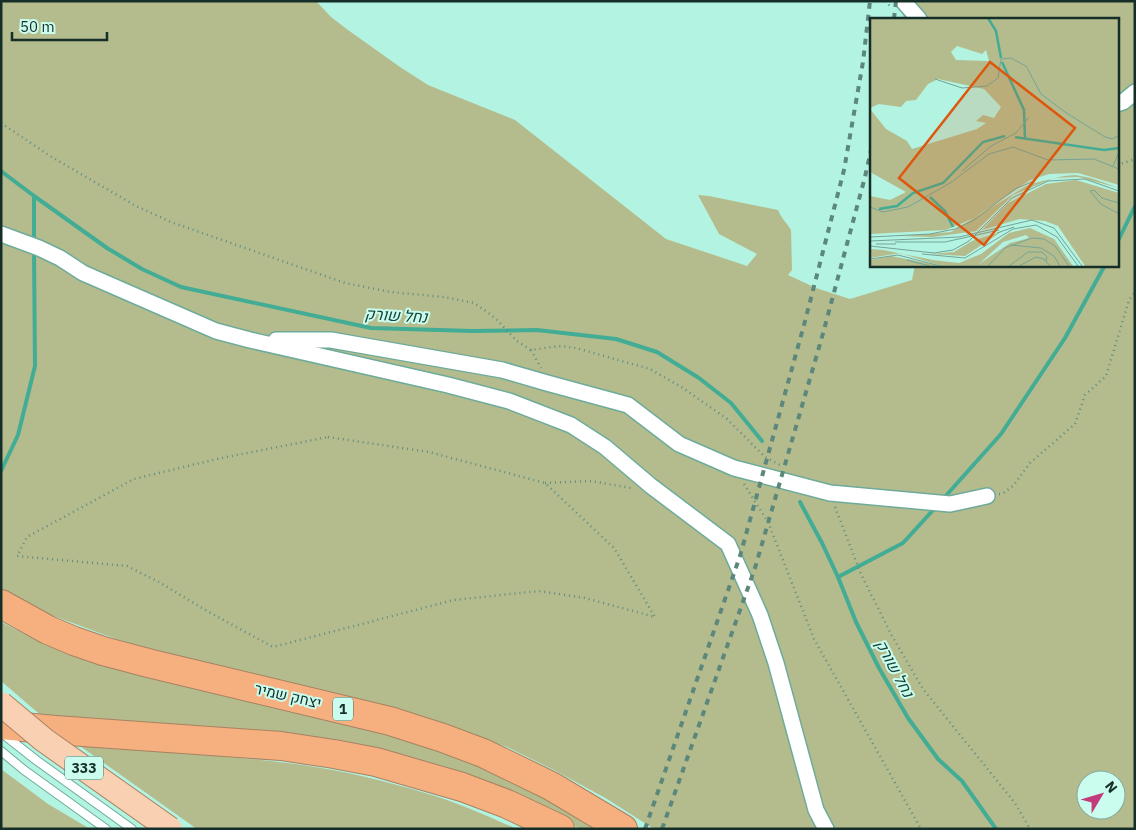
<svg xmlns="http://www.w3.org/2000/svg" width="1136" height="830" font-family="'IBM Plex Sans',Heebo,sans-serif">
<style>
.green{fill:#b4bc8d;fill-rule:evenodd}
.lines{fill:none;stroke-linecap:round;stroke-linejoin:round}
.stream{stroke:#43ac95;stroke-width:4}
.lane-casing{stroke:#6eab9b;stroke-width:10}
.street-casing{stroke:#6eab9b;stroke-width:18}
.highway-casing{stroke:#a78261;stroke-width:30}
.path{stroke:#608c80;stroke-width:2.5;stroke-dasharray:1 4;stroke-linecap:butt}
.lane{stroke:#fff;stroke-width:8}
.street{stroke:#fff;stroke-width:15}
.highway{stroke:#f6b080;stroke-width:28}
.rail{stroke:#5c877c;stroke-width:4;stroke-dasharray:6 6;stroke-linecap:butt}
.primary-bridge-casing{stroke:#a78261;stroke-width:26;stroke-linecap:butt}
.primary-bridge{stroke:#fad0b3;stroke-width:24}
.labels{text-anchor:middle;stroke-width:4;stroke-linejoin:round;paint-order:stroke}
.shield{fill:#cbfdef;stroke:#4c6c64;stroke-width:1}
.shield-label{font-size:14px;font-weight:bold;fill:#152e28}
.street-label{font-size:15px;fill:#152e28;stroke:#cbfdef}
.water-label{font-size:16px;font-style:italic;fill:#154339;stroke:#cbfdef}
.inset-river{fill:none;stroke:#43ac95;stroke-width:2.5}
.inset-road{fill:none;stroke:#74a497;stroke-width:1}
.view{fill:#dd570d;fill-opacity:0.15;stroke:#dd570d;stroke-width:2.5}
.inset-edge{fill:none;stroke:#152e28;stroke-width:2.5}
</style>
<rect width="100%" height="100%" fill="#b3f3e1"/>
<g class="green">
<path d="M1,1H316L331,17L348,30L400,67L428,85L515,120L666,239L747,266L757,254L719,234L698,195L709,196L778,210C781,218 787,223 791,230L792,270L788,275L816,288L850,299L912,280L915,265H1117V19H905L896,1H1135V829H654L607,799L556,771L507,747L426,721L259,679L116,639L40,611L1,590ZM1086,780H1116V810H1086Z"/>
<path d="M1,622L46,645L79,658L135,674L383,733L441,751L499,774L543,795L601,829H580L563,819L517,798L44,718L1,681Z"/>
<path d="M80,746C154,751 229,755 303,765C344,771 386,781 425,793C457,802 487,816 517,829H197Z"/>
<path d="M1,769L48,804L90,829H1Z"/>
</g>
<g class="lines">
<g class="stream">
<path d="M1,171L34,196L107,248L142,269L181,287L371,328L473,331L537,330L616,339L657,352L699,378L731,403L762,441"/>
<path d="M34,196V242"/>
<path d="M1117,243L1135,206"/>
<path d="M1,471L18,435L35,366L34,251"/>
<path d="M943,499L1001,434L1065,338L1105,265"/>
<path d="M800,502L822,543L838,577L856,622L879,668L908,718L938,759L962,781L996,829"/>
<path d="M838,577L903,543L935,508"/>
</g>
<g class="lane-casing">
<g id="lane">
<path d="M3,734L36,760L132,829"/>
<path d="M1,751L24,770L106,829"/>
</g>
</g>
<g class="street-casing">
<g id="street">
<path d="M903,1L919,19"/>
<path d="M1117,104L1123,102L1135,92"/>
<path d="M1,234L39,248L60,258L83,273L216,331L250,340L448,385L509,401L571,425L605,447L651,486L728,544L760,615L776,663L816,810L826,829"/>
<path d="M276,340H331L502,370L547,383L628,405L679,444L734,468L830,493L950,504L987,496"/>
</g>
</g>
<g class="highway-casing">
<g id="highway">
<path d="M1,604L48,630L74,641L103,651L152,664L390,721L443,738L483,753L551,786L623,829"/>
<path d="M1,725L55,730L281,746L334,754L376,762L462,787L507,804L560,829"/>
</g>
</g>
<g class="path">
<path d="M885,1L891,7"/>
<path d="M1,123L50,156L136,206L171,222L345,283L391,292L444,297L474,303L486,311L497,320L517,341L531,350L559,346L576,348L650,369L683,388L727,419L765,457L780,465"/>
<path d="M1117,165L1135,159"/>
<path d="M531,350L541,368"/>
<path d="M328,437L429,452L545,483L614,548L655,617L585,598L539,591L454,600L273,647L207,611L159,582L127,566L17,556L27,537L134,479L217,459Z"/>
<path d="M545,483L591,481L631,488"/>
<path d="M744,484L768,522L814,639L921,829"/>
<path d="M999,494H1002L1013,486L1030,463L1075,424L1085,395L1106,376L1129,300L1135,292"/>
<path d="M835,507L861,574L892,636L923,689L1015,803L1030,829"/>
</g>
<use href="#lane" class="lane"/>
<use href="#street" class="street"/>
<use href="#highway" class="highway"/>
<g class="rail">
<path d="M894,19L896,1"/>
<path d="M645,829L740,556L804,325L844,170L863,62L870,1"/>
<path d="M662,829L755,568L822,337L865,177L871,150"/>
</g>
<g class="primary-bridge-casing">
<path id="primary-bridge" d="M1,704L44,740L170,829"/>
</g>
<use href="#primary-bridge" class="primary-bridge"/>
</g>
<g class="labels">
<g class="shield">
<rect x="333" y="697.5" width="20" height="23" rx="4"/>
<rect x="65" y="756.5" width="38" height="23" rx="4"/>
</g>
<g class="shield-label">
<text x="343" y="714">1</text>
<text x="84" y="773">333</text>
</g>
<g class="street-label">
<text transform="translate(288 696) rotate(13)" y="5">יצחק שמיר</text>
</g>
<g class="water-label">
<text transform="translate(396 315) rotate(3)" y="6">נחל שורק</text>
<text transform="translate(895 668) rotate(62)" y="6">נחל שורק</text>
</g>
</g>
<g transform="translate(870 18)">
<rect width="249" height="249" fill="#b3f3e1"/>
<path d="M0,0H249V167L208,155L179,156L160,162L104,200L76,212L0,216V178L20,182L36,174L0,154V91L16,111L37,123L42,131L107,111L116,105L106,103L113,97L124,100L131,89L114,71L68,61L58,66L46,82L36,83L31,89L9,86L0,90ZM87,28L112,36L116,32L119,43L86,42L81,34ZM194,158L205,157L221,160L249,170L208,159L184,160L143,177L106,213L63,219L31,218L81,214L160,166ZM206,162L249,175V248H215L188,208L175,203L150,201L112,212L138,185L176,166ZM160,210L184,221L203,248H71L30,235L0,240V231L13,232L63,242L89,245L111,236L139,215ZM156,217L159,220L140,225L109,246L133,224ZM131,214L95,238L61,236L84,234L102,223ZM21,238L62,246L68,248H0V242Z" fill="#b4bc8d" fill-rule="evenodd"/>
<path class="inset-river" d="M118,0L126,13L131,40M132,44L154,92L155,121M145,119L234,132L249,130M60,179L75,193L83,209M9,191L27,188L43,175L73,165L113,124L135,118"/>
<path class="inset-road" d="M65,61L92,70L117,68L128,60L131,41L141,40L156,48L171,76L195,94L235,119L243,121L249,117M243,148L249,134M92,153L121,128L146,115L159,99M249,185L232,180L224,172L220,173L231,186L249,196M0,189L13,194L38,189L80,165L119,136L143,129L178,142L224,141L249,151M127,215L144,209M0,219L60,216L85,211L104,202L145,171L164,163M0,223L89,219L162,202L184,210L212,248M25,224H75L129,212M6,226H26M140,227L171,230L184,238L190,248M0,228L64,235L83,232L99,223L142,180L178,163L215,161L249,173M52,236L95,240L143,211L166,207L187,219L208,248M0,241L28,237L70,248M37,242L60,248M118,248L135,230L162,220L174,221L185,228L199,248M139,248L158,234H172L177,239L176,243M149,248L166,239L174,241L180,248"/>
<path class="view" d="M120,44L205,110L114,227L29,160Z"/>
<rect width="249" height="249" class="inset-edge"/>
</g>
<rect width="1136" height="830" fill="none" stroke="#152e28" stroke-width="5"/>
<g transform="translate(1101 795) rotate(52)"><circle r="24" fill="#cbfdef" stroke="#82aa9f"/>
<path d="M0-4L9 19L0 12L-9 19Z" fill="#c23b7b"/>
<text y="-8" font-size="14" font-weight="bold" text-anchor="middle" fill="#152e28">N</text>
</g>
<path d="M12 32v8h95v-8" fill="none" stroke="#152e28" stroke-width="2.5"/>
<text x="20" y="32" font-size="15" fill="#152e28" stroke="#cbfdef" stroke-width="4" paint-order="stroke">50 m</text>
</svg>
